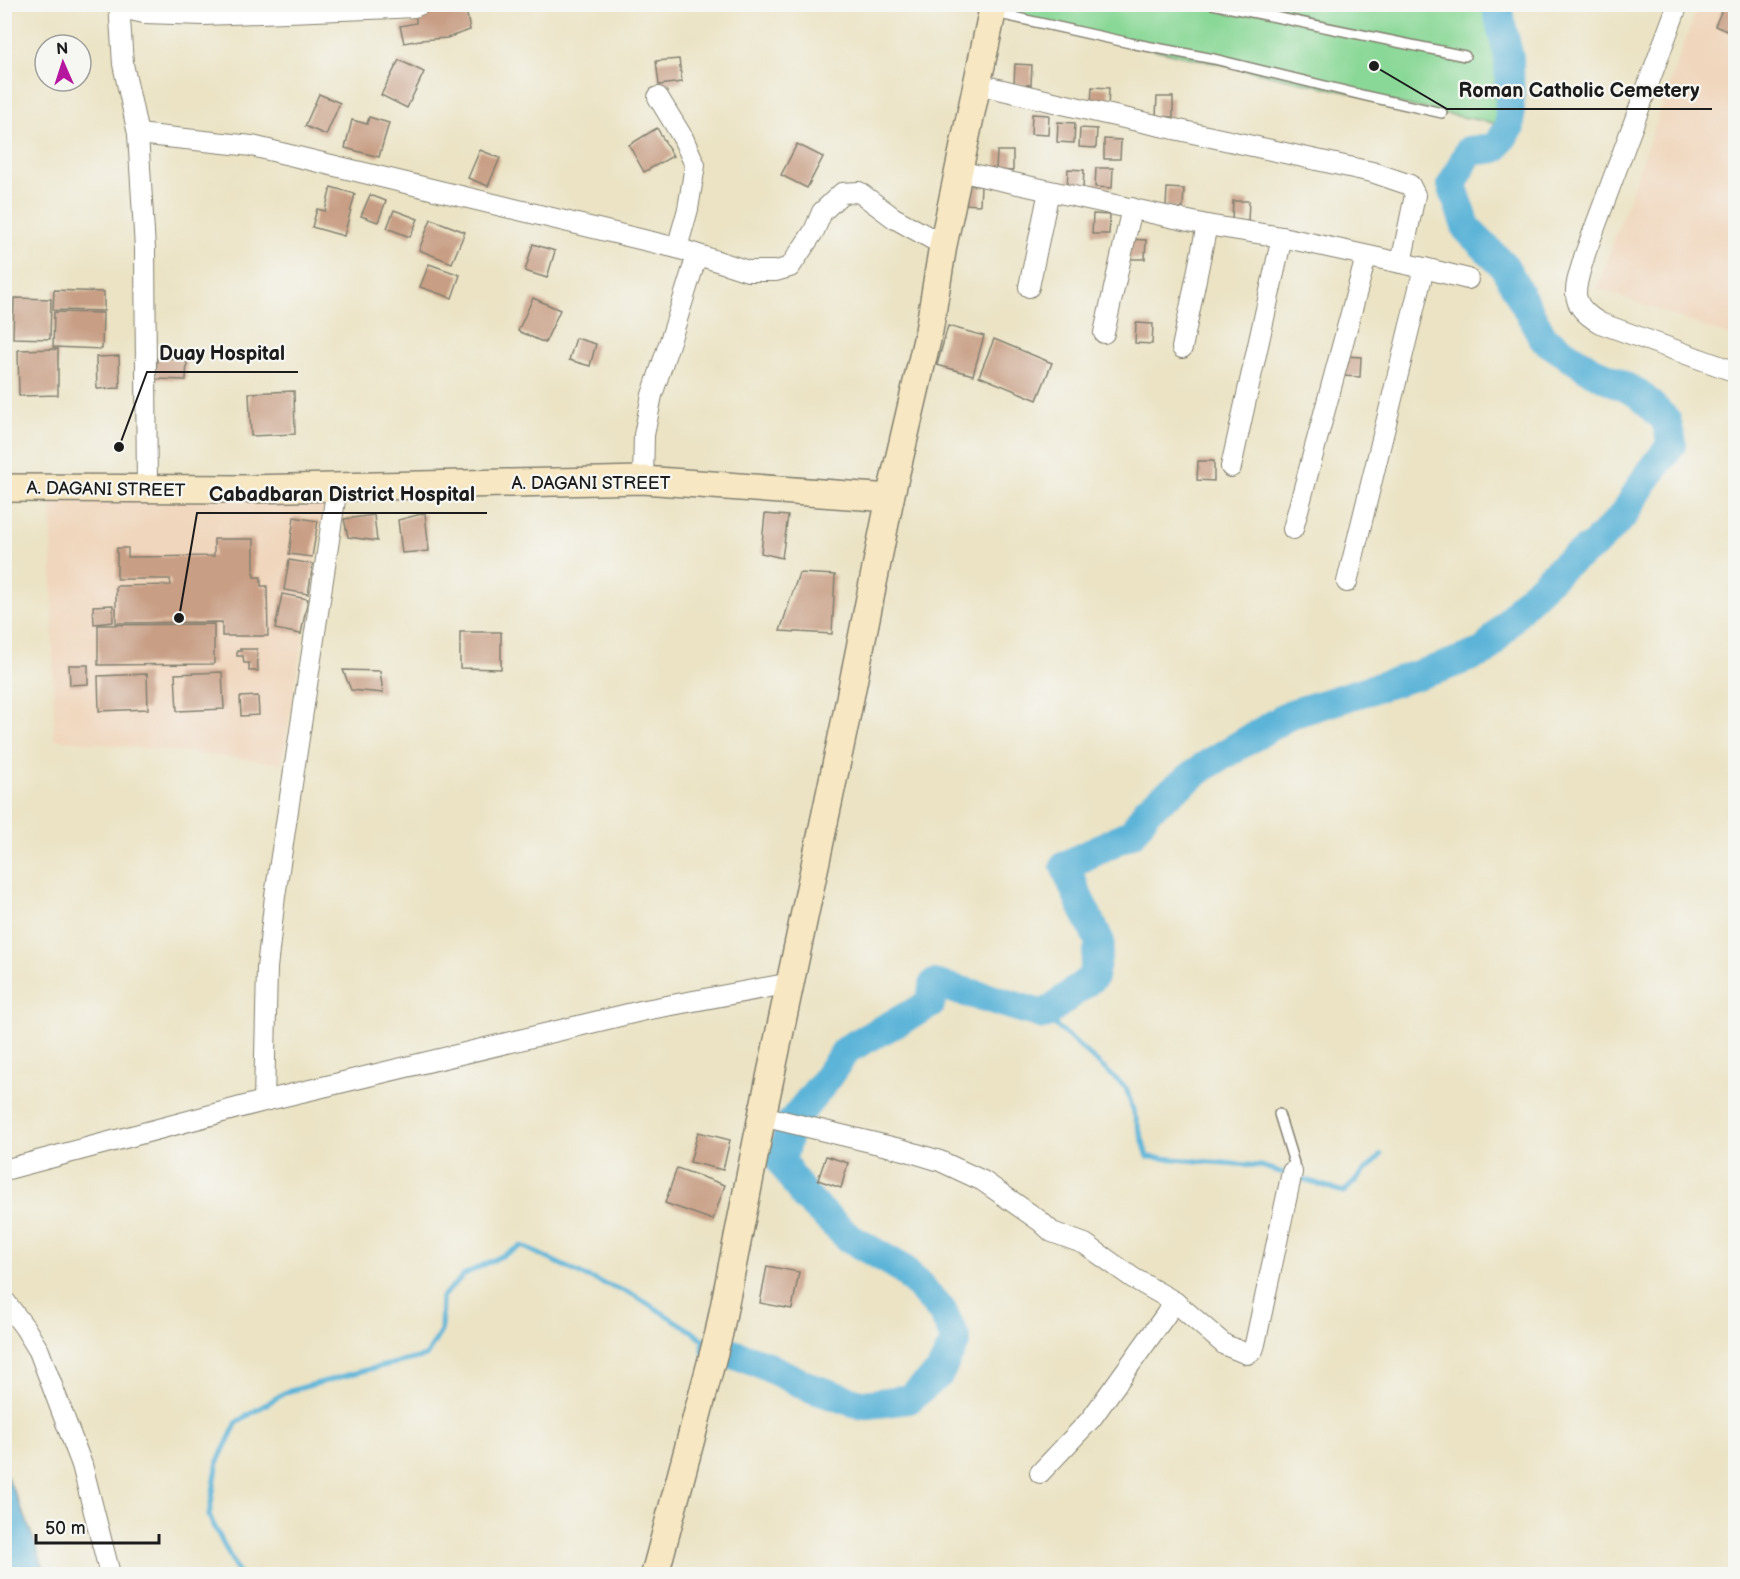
<svg xmlns="http://www.w3.org/2000/svg" width="1740" height="1579" font-family="'Balsamiq Sans',sans-serif">
<style>
.built{fill:#f0d6bc}
.green{fill:#8ad897;stroke:#537a5a;stroke-width:1.5}
.water{fill:#5bb4d8;stroke:#3c687a;stroke-width:1.5}
.lines{fill:none;stroke-linecap:round;stroke-linejoin:round}
.stream{stroke:#5bb4d8;stroke-width:5}
.river{stroke:#5bb4d8;stroke-width:30}
.building{fill:#c89e84}
.lane-casing{stroke:#848070;stroke-width:12}
.street-casing{stroke:#848070;stroke-width:22}
.secondary-casing{stroke:#848070;stroke-width:30}
.lane{stroke:#fff;stroke-width:9}
.street{stroke:#fff;stroke-width:20}
.secondary{stroke:#f7e8c3;stroke-width:27}
.labels{text-anchor:middle;stroke-width:4.5;stroke-linejoin:round;paint-order:stroke}
.street-label{font-size:18px;fill:#1c1c1c;stroke:#f6f6f2}
.leader{fill:none;stroke:#1c1c1c;stroke-width:2}
.callout-dot{fill:#1c1c1c;stroke:#f6f6f2;stroke-width:2}
.callout-label{font-size:20px;text-anchor:middle;font-weight:bold;fill:#1c1c1c;stroke:#f6f6f2;stroke-width:4.5;stroke-linejoin:round;paint-order:stroke}
</style>
<rect width="100%" height="100%" fill="#f6f6f2"/>
<filter id="ink" filterUnits="userSpaceOnUse"><feTurbulence type="fractalNoise" baseFrequency=".0167" numOctaves="2"/><feDisplacementMap in="SourceGraphic" scale="12" xChannelSelector="R" yChannelSelector="G"/><feConvolveMatrix kernelMatrix="1 2 1 2 8 2 1 2 1" color-interpolation-filters="sRGB"/></filter>
<filter id="wash" filterUnits="userSpaceOnUse"><feTurbulence type="fractalNoise" baseFrequency=".008" numOctaves="4" result="noise"/><feDisplacementMap in="SourceGraphic" scale="24" xChannelSelector="R" yChannelSelector="G"/><feGaussianBlur stdDeviation="1.35" result="paint"/><feColorMatrix in="noise" values="0 0 0 0 0 0 0 0 0 0 0 0 0 0 0 0 0 1.4 0 .05"/><feComposite in="paint" operator="in"/></filter>
<g filter="url(#wash)">
<rect width="100%" height="100%" fill="#ebe3c4"/>
<g class="built">
<path d="M1698,5H1735V338L1597,288Z"/>
<path d="M51,495L326,497L282,763L54,739Z"/>
</g>
<path class="green" d="M1000,4L1488,5L1507,61L1504,125L1442,113L998,15Z"/>
<path class="water" d="M4,1470L26,1519L46,1574H5Z"/>
<g class="lines">
<g class="stream">
<path d="M1044,1015L1126,1088L1148,1157L1261,1166L1344,1192L1381,1155"/>
<path d="M239,1574L209,1516L218,1461L237,1422L286,1392L366,1370L426,1356L441,1331L442,1297L465,1274L522,1246L585,1276L634,1295L693,1332L709,1344"/>
</g>
<path class="river" d="M715,1348L762,1364L811,1388L863,1405L909,1399L939,1374L956,1340L942,1311L903,1269L848,1237L805,1197L781,1161L791,1123L821,1086L847,1049L930,1004L934,984L985,997L1044,1015L1093,977L1100,942L1079,899L1065,866L1133,832L1148,809L1205,766L1291,714L1440,668L1485,651L1525,602L1565,564L1594,545L1624,515L1644,481L1672,444L1666,420L1639,394L1589,369L1544,339L1504,266L1467,229L1452,185L1469,151L1495,148L1510,127L1509,58L1496,4"/>
</g>
<g id="blocks">
<g class="building">
<path d="M438,4H465L470,30L447,38L420,40L404,43L400,26L416,23V14Z"/>
<path d="M1724,5H1736V35L1715,26Z"/>
<path d="M679,59L682,82L659,85L656,61Z"/>
<path d="M399,60L424,72L407,108L381,95Z"/>
<path d="M1015,64L1032,65L1031,85L1014,84Z"/>
<path d="M1092,87L1109,88L1108,108L1091,107Z"/>
<path d="M319,94L340,103L326,135L305,126Z"/>
<path d="M1157,97H1173V117L1156,116Z"/>
<path d="M1032,114L1049,115L1048,135L1031,134Z"/>
<path d="M369,117L389,123L379,157L345,148L352,120L367,124Z"/>
<path d="M1058,122L1075,123L1074,143L1057,142Z"/>
<path d="M657,128L673,156L644,172L629,145Z"/>
<path d="M1080,128L1097,129L1096,148L1079,147Z"/>
<path d="M1104,139L1121,140L1120,159H1104Z"/>
<path d="M797,144L823,157L807,188L781,175Z"/>
<path d="M480,150L500,158L488,186L468,178Z"/>
<path d="M997,151H1013V171L996,170Z"/>
<path d="M1096,168H1113L1112,188L1095,187Z"/>
<path d="M1068,169L1084,170L1083,189L1067,188Z"/>
<path d="M964,185L981,186L980,205L963,204Z"/>
<path d="M331,187L355,194L344,236L312,227L317,209L325,211Z"/>
<path d="M1167,188L1184,189L1183,208L1166,207Z"/>
<path d="M370,195L386,201L378,222L361,216Z"/>
<path d="M1233,201H1249L1248,221L1232,220Z"/>
<path d="M394,210L418,219L410,237L387,228Z"/>
<path d="M1093,214L1110,215L1109,234H1092Z"/>
<path d="M431,219L465,232L452,263L419,250Z"/>
<path d="M1129,239L1146,240L1145,259H1128Z"/>
<path d="M533,244L555,251L547,278L525,271Z"/>
<path d="M429,264L460,275L452,298L420,287Z"/>
<path d="M54,290L104,292V311L53,310Z"/>
<path d="M14,298L51,299L50,339L13,338Z"/>
<path d="M533,298L560,310L545,343L518,331Z"/>
<path d="M54,312L103,313L102,349L53,347Z"/>
<path d="M1136,323L1153,324L1152,344L1135,343Z"/>
<path d="M948,326L984,336L973,375L937,365Z"/>
<path d="M576,338L596,344L590,366L569,360Z"/>
<path d="M994,339L1052,363L1037,400L979,376Z"/>
<path d="M58,349V395L19,396L18,350Z"/>
<path d="M119,356L120,388L97,389L96,357Z"/>
<path d="M1344,356L1361,357L1360,377L1343,376Z"/>
<path d="M157,358L187,359L186,380L156,379Z"/>
<path d="M294,391L295,434L251,436L249,393Z"/>
<path d="M1198,461H1214V481L1197,480Z"/>
<path d="M425,513L429,551L402,553L398,520Z"/>
<path d="M765,514L788,516L782,558L761,553Z"/>
<path d="M374,515L377,541L348,537L344,519Z"/>
<path d="M294,517L318,521L312,557L289,554Z"/>
<path d="M214,539H254V577H261V586H267L268,636H222V622L116,623V586L171,585L170,579H117V548H128V557L214,556Z"/>
<path d="M289,560L313,564L308,594L284,590Z"/>
<path d="M799,573L835,575L832,634L780,631Z"/>
<path d="M282,594L308,599L301,634L275,629Z"/>
<path d="M113,605V622L94,624L93,606Z"/>
<path d="M214,624V664L98,665V625Z"/>
<path d="M460,632H501V669L460,668Z"/>
<path d="M240,649H257L258,671H249V663H244L243,656H237V651H241Z"/>
<path d="M69,665H88V684L70,685Z"/>
<path d="M343,670L380,671L383,693L351,690Z"/>
<path d="M222,672L224,709L177,711L175,674Z"/>
<path d="M147,674L148,709L99,711L98,676Z"/>
<path d="M258,696L259,715L241,716L240,697Z"/>
<path d="M698,1132L730,1140L723,1170L690,1162Z"/>
<path d="M826,1156L848,1163L841,1188L818,1180Z"/>
<path d="M677,1168L725,1185L713,1220L665,1203Z"/>
<path d="M767,1266L799,1272L792,1309L760,1303Z"/>
</g>
</g>
</g>
<g filter="url(#ink)">
<use href="#blocks" fill-opacity="0" stroke="#848070" stroke-width="1.5"/>
<g class="lines">
<g class="lane-casing">
<g id="lane">
<path d="M1212,4L1465,56"/>
<path d="M995,13L1130,43L1214,59L1366,96L1442,113"/>
<path d="M1279,1114L1294,1163L1292,1172"/>
</g>
</g>
<g class="street-casing">
<g id="street">
<path d="M119,4L123,64L138,134L145,249L147,490"/>
<path d="M1678,4L1585,254C1576,287 1565,303 1600,323L1736,372"/>
<path d="M121,8L144,13L204,15L395,8L414,7L421,4"/>
<path d="M658,97L683,138L695,165L688,209L677,248"/>
<path d="M138,134L252,146L677,248L748,271H776L790,267L814,231L822,212L842,193L859,192L894,218L943,245"/>
<path d="M958,171L1207,225L1282,237L1401,263L1415,195L1410,185L1372,172L1101,113L977,84"/>
<path d="M1424,268L1468,279"/>
<path d="M1029,287L1049,191"/>
<path d="M1104,333L1132,208"/>
<path d="M1182,348L1207,225"/>
<path d="M1231,467L1282,237"/>
<path d="M643,480L644,435L652,395L674,329L697,255"/>
<path d="M1293,529L1366,257"/>
<path d="M1347,582L1424,268L1401,263"/>
<path d="M264,1101L267,968L275,896L337,487"/>
<path d="M762,1116L904,1150L940,1161L983,1181L1040,1221L1052,1232L1085,1244L1133,1278L1175,1302L1225,1345L1247,1354L1253,1350L1255,1344L1292,1172"/>
<path d="M4,1170L264,1101L645,1010L791,983"/>
<path d="M4,1300L25,1328L39,1351L82,1465L110,1574"/>
<path d="M1040,1473L1091,1419L1175,1302"/>
</g>
</g>
<g class="secondary-casing">
<g id="secondary">
<path d="M4,488L248,489L643,480L890,498"/>
<path d="M655,1574L719,1333L762,1116L845,723L890,498L929,331L943,245L994,4"/>
</g>
</g>
<use href="#lane" class="lane"/>
<use href="#street" class="street"/>
<use href="#secondary" class="secondary"/>
</g>
</g>
<g class="labels">
<g class="street-label">
<text x="591" y="489">A. DAGANI STREET</text>
<text transform="translate(106 489) rotate(1)" y="6">A. DAGANI STREET</text>
</g>
</g>
<path class="leader" d="M1374 66L1447 109H1712M119 447L147 372H298M179 618L197 513H487"/>
<g class="callout-dot">
<circle cx="1374" cy="66" r="6"/>
<circle cx="119" cy="447" r="6"/>
<circle cx="179" cy="618" r="6"/>
</g>
<g class="callout-label">
<text x="1579" y="97">Roman Catholic Cemetery</text>
<text x="222" y="360">Duay Hospital</text>
<text x="342" y="501">Cabadbaran District Hospital</text>
</g>
<rect width="1740" height="1579" fill="none" stroke="#f6f6f2" stroke-width="24"/>
<g transform="translate(63 63) rotate(357)"><circle r="28" fill="#f6f6f2" stroke="#9f9f9c" stroke-width="1.5"/>
<path d="M0-4.5L10 22L0 15L-10 22Z" fill="#b5179e"/>
<text y="-9" font-size="16" font-weight="bold" text-anchor="middle" fill="#1c1c1c">N</text>
</g>
<path d="M36 1534v9h123v-9" fill="none" stroke="#1c1c1c" stroke-width="3"/>
<text x="45" y="1534" font-size="18" fill="#1c1c1c" stroke="#f6f6f2" stroke-width="4.5" paint-order="stroke">50 m</text>
</svg>
